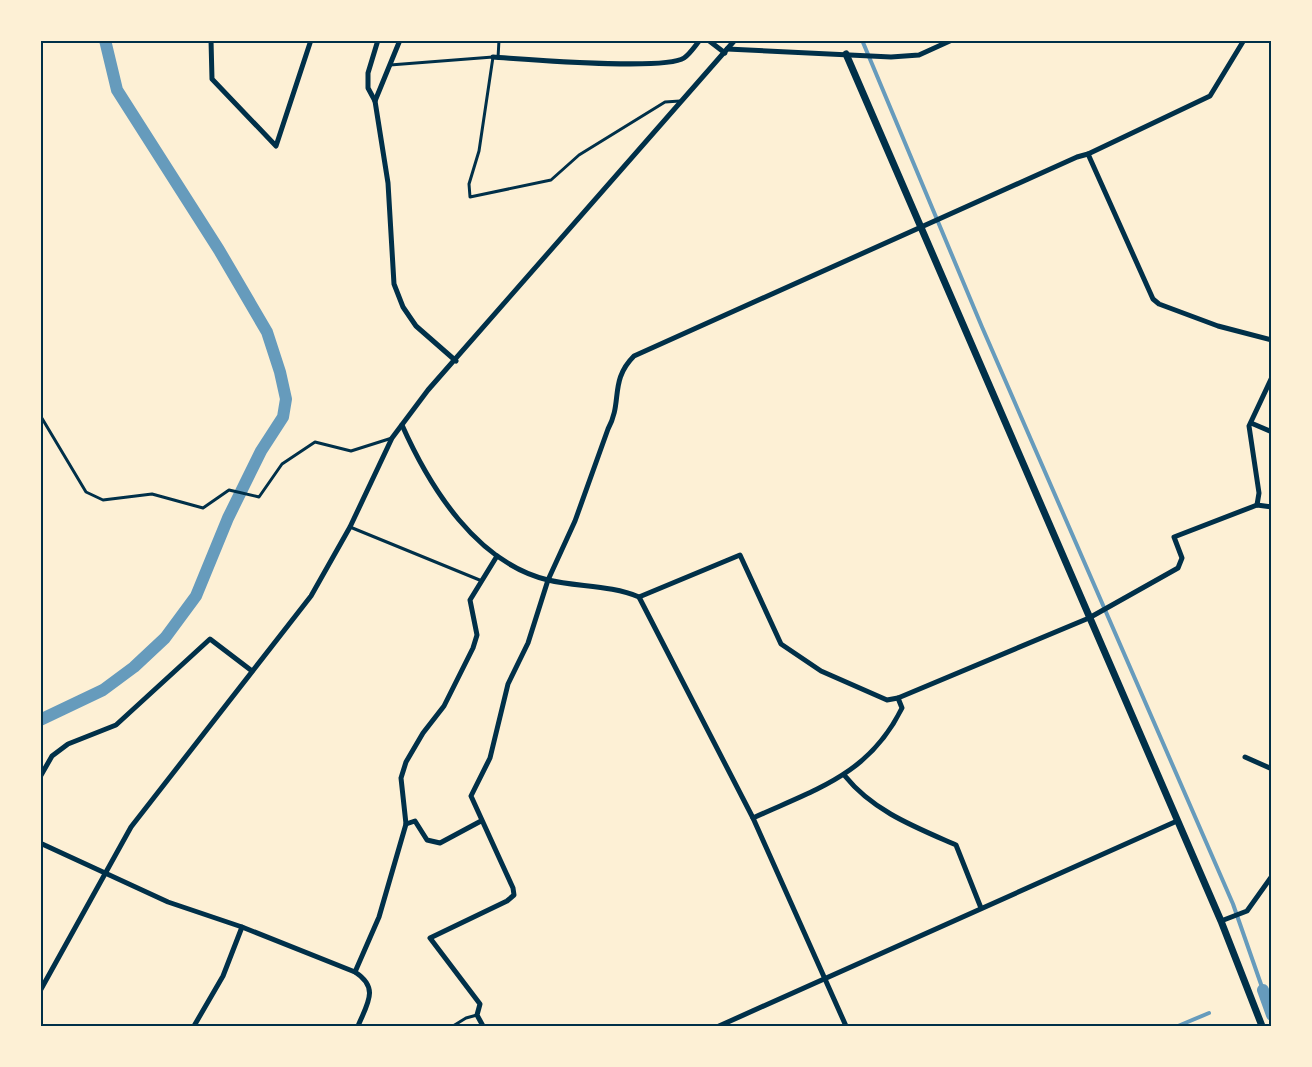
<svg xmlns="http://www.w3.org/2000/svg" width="1312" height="1067" font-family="Quicksand,sans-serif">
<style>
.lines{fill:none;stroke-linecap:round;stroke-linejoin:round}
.stream{stroke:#669bbc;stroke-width:4}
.canal{stroke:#669bbc;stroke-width:12}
.service{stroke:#003049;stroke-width:3}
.minor{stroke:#003049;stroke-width:5}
.tertiary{stroke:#003049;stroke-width:7}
.neatline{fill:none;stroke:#003049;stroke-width:2}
</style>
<rect width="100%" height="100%" fill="#fdf0d5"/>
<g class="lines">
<g class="stream">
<path d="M862,40L982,327L1233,904L1263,990L1260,991"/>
<path d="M1178,1026L1209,1013"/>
</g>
<g class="canal">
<path d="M40,720L103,690L134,667L165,638L196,596L228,518L261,451L283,417L286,399L280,372L267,332L219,250L117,90L105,40"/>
<path d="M1263,990L1272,1015"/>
</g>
<g class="service">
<path d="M498,58L499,40"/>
<path d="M390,65L493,57L479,151L469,184L470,197L551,180L579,155L665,102L680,101"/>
<path d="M40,415L86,492L103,500L152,494L203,508L229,490L259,497L282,464L315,442L351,451L392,438"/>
<path d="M350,527L482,581"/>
<path d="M453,1026L466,1018L477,1015"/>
</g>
<g class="minor">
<path d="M211,40L212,79L276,146L311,40"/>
<path d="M378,40L368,73V88L375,101L388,183L394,284L403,307L416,326L456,361"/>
<path d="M708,40L725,53"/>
<path d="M727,49L891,57L919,55L952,40"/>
<path d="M493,57C525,59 664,71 684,58C690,54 695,46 700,40"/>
<path d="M375,101L400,40"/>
<path d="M1088,154L1153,299L1159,304L1218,326L1272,340"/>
<path d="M1251,423L1272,432"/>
<path d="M402,425C430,488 477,563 548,580C577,587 611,585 639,597L753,818L846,1026"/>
<path d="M1257,505L1259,493L1249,426L1272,377"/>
<path d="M639,597L740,555L781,644L821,671L887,700L898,698L1089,618L1178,568L1182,558L1174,537L1257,505L1272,507"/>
<path d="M1245,757L1272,769"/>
<path d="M845,776C873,811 915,827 956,845L981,908"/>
<path d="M40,777L52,756L68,744L116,725L210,639L252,671"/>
<path d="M753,818C816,789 869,775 902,708L898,698"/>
<path d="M406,824L415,821L427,840L440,843L481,821"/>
<path d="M40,843L168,902L242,927L355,972C380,988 367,1004 358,1026"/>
<path d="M1221,921L1247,911L1272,876"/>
<path d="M355,972L379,917L406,824L401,778L406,762L423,733L444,706L473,648L477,635L470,600L497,556"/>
<path d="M40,991L131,827L311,596L350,527L392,438L428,390L735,40"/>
<path d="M194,1026L223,976L242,927"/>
<path d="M483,1026L477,1015L480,1004L430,938L507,901L514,895L513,888L471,796L490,758L508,684L528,643L548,580L575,521L608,429C623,402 609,381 634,356L1077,157L1088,154L1210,96L1244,40"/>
<path d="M719,1026L1177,821"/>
</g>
<path class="tertiary" d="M846,54L1221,921L1262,1026"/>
</g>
<rect width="1312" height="1067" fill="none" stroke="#fdf0d5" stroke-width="84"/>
<rect x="42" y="42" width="1228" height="983" class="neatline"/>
</svg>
